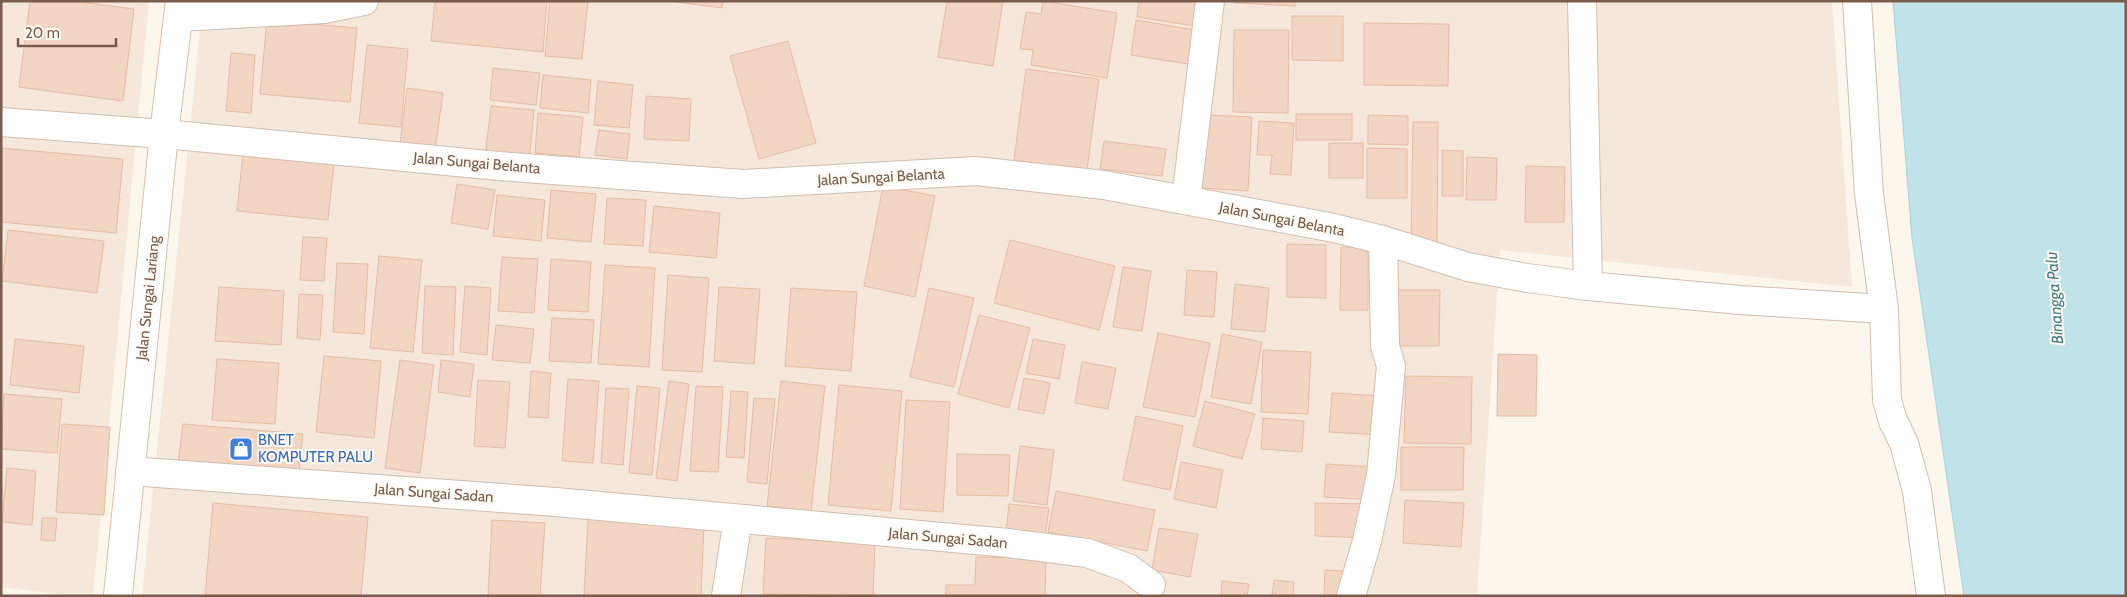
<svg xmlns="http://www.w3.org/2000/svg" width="2127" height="597" font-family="Cabin,sans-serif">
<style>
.residential{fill:#f5e8da}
.water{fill:#bfe3e8;stroke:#a5d3da}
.building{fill:#f3d5c3;stroke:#e6bba3}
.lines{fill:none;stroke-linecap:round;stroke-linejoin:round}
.street-casing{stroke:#d1beb0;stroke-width:30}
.secondary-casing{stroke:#d6c0b0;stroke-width:30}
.street{stroke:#fff;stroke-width:28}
.secondary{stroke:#fff;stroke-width:28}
.labels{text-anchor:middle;stroke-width:4;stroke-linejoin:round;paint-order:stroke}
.street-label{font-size:15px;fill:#7a5c4d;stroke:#fffaf3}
.shop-label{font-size:15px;fill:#366cbe;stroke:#fffaf3;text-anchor:start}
.water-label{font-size:16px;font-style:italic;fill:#437c86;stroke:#fffaf3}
</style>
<rect width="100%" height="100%" fill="#fdf6ec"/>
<g class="residential">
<path d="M1,1H149L93,596H73L1,587Z"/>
<path d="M203,1H1832L1852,287L1500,250L1477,596H142Z"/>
</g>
<path class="water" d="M1893,1H2126V596H1964L1912,238Z"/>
<g class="building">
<path d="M30,1H73L134,9L123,101L19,87Z"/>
<path d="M435,1H547L543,52L431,41Z"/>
<path d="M550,1H588L582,59L545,56Z"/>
<path d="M669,1H723L722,8Z"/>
<path d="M947,1H1003L993,66L938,57Z"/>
<path d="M1043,1L1117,13L1107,78L1031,65L1033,50L1020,49L1026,12L1041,14Z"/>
<path d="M1139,1H1205L1201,27L1137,17Z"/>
<path d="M1235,1H1295V6L1235,3Z"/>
<path d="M1292,16H1343V61L1292,60Z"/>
<path d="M267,20L357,28L350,102L260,94Z"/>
<path d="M1136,20L1201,31L1195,65L1131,55Z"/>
<path d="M1364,23L1449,24L1448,86L1364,85Z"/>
<path d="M1234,30H1289L1288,113L1233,112Z"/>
<path d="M788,41L816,143L759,159L730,56Z"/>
<path d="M367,45L408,49L401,127L359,123Z"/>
<path d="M231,53L255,55L251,113L226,111Z"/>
<path d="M493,68L540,73L536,105L490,100Z"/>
<path d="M1026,69L1099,79L1087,170L1014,160Z"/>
<path d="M543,75L591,80L588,113L540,108Z"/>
<path d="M598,81L633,85L629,128L594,125Z"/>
<path d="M407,88L443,93L434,157L399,153Z"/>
<path d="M646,96L691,99L689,141L644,139Z"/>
<path d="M491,106L534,110L529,162L485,158Z"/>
<path d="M538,113L583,117L579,157L535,153Z"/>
<rect x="1296" y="114" width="56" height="26"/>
<path d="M1207,115L1252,117L1248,191L1202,188Z"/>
<path d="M1368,115L1408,116V145L1368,144Z"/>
<path d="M1259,121L1294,123L1291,175L1270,174L1272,155H1257Z"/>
<path d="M1413,122H1438L1437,244H1411Z"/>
<path d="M599,130L630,134L627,159L595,155Z"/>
<path d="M1104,141L1166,149L1162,176L1100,169Z"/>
<rect x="1329" y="143" width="34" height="35"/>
<path d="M1,148L123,159L116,233L1,222Z"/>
<path d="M1367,148L1407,149V198H1367Z"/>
<path d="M1442,150L1463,151V196H1442Z"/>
<path d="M243,153L334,162L328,220L237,211Z"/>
<path d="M1467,157L1497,158L1496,200H1466Z"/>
<path d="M1526,166L1565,167L1564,222H1525Z"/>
<path d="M457,184L495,190L488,229L451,223Z"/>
<path d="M883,186L935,196L915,297L864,286Z"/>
<path d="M551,190L596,194L591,242L547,238Z"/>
<path d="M497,195L545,200L541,241L493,236Z"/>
<path d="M607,198L646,200L643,246L604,244Z"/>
<path d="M654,206L720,213L716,258L649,252Z"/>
<path d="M8,230L104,241L97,293L2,281Z"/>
<path d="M303,237L327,238L324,281L300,280Z"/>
<path d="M1010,240L1115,266L1099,330L994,303Z"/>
<path d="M1287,244L1326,245V298L1287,297Z"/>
<path d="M1341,247H1368V310H1340Z"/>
<path d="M379,256L422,260L413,352L370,348Z"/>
<path d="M502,257L538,259L534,313L498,311Z"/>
<path d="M551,259L591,262L588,312L548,310Z"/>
<path d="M337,263L368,264L364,334L333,332Z"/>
<path d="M605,265L655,268L649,367L598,364Z"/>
<path d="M1123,267L1151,271L1142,331L1113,327Z"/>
<path d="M1187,270L1217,272L1214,317L1184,315Z"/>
<path d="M668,275L709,278L702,372L662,370Z"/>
<path d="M1235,284L1269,288L1265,332L1231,329Z"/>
<path d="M425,286L456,287L453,355L422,353Z"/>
<path d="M465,286L491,288L487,355L460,352Z"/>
<path d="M219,287L284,291L281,345L215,341Z"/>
<path d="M719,287L760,289L754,364L714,361Z"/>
<path d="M791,288L857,292L851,371L785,366Z"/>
<path d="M929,288L974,298L954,387L910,377Z"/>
<path d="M1397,290H1440L1439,346H1397Z"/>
<path d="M299,294L323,295L320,340L297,338Z"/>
<path d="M979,315L1030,328L1009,408L958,394Z"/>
<path d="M552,318L594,320L591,363L549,361Z"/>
<path d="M496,325L534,329L530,363L492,360Z"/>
<path d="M1158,333L1210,343L1195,417L1143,407Z"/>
<path d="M1222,334L1262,342L1251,404L1211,397Z"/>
<path d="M15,339L84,346L79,393L10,385Z"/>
<path d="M1033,339L1065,345L1059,379L1026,373Z"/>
<path d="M1263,350L1311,352L1308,414L1261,412Z"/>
<path d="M1498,354L1537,355L1536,416H1497Z"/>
<path d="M324,356L381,361L374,438L316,432Z"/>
<path d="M217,359L279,363L275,424L212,420Z"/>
<path d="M400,360L434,365L420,473L385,468Z"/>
<path d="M441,360L474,364L470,397L438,392Z"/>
<path d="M1082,362L1116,368L1108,409L1075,403Z"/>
<path d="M531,371L551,373L548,418L528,417Z"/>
<path d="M1406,376L1472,377L1471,444L1404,443Z"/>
<path d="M1024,378L1050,383L1044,414L1018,409Z"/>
<path d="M568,379L599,381L593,463L562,461Z"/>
<path d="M478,380L510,382L505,448L474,446Z"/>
<path d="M669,381L689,384L677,481L656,478Z"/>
<path d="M781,381L825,386L811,511L767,506Z"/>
<path d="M839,385L902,391L891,511L828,505Z"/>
<path d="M637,386L660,388L652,475L629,473Z"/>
<path d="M696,386L723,387L718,472L690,471Z"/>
<path d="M606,388L629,389L623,465L601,463Z"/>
<path d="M731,391L748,392L744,458L726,457Z"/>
<path d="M1332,393L1382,396L1379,435L1329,432Z"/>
<path d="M4,394L62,399L57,453L1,449Z"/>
<path d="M754,398L775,399L767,484L747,482Z"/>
<path d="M906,400L950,402L943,512L900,509Z"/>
<path d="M1205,401L1255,414L1242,459L1193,446Z"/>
<path d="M1136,416L1183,426L1170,490L1123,480Z"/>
<path d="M1263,418L1304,421L1302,452L1261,449Z"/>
<path d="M62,424L110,427L104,515L56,512Z"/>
<path d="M183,424L303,434L299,472L178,464Z"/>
<path d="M1020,446L1054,450L1047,505L1013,501Z"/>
<path d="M1401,447H1464L1463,490H1401Z"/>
<path d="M957,454L1010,455L1008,496L957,495Z"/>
<path d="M1181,462L1223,470L1216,508L1174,499Z"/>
<path d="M1326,464L1374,467L1372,500L1324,497Z"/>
<path d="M7,468L36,471L32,525L2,522Z"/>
<path d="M1056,491L1155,510L1147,551L1048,532Z"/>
<path d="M1405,500L1464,503L1461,547L1403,543Z"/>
<path d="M213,503L368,517L361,596H205Z"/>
<path d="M1315,503L1370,504V538L1315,536Z"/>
<path d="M1009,504L1049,508L1045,538L1006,533Z"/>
<path d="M42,518H57L55,541L41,540Z"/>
<path d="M588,519L704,525L701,596H584Z"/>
<path d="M492,520L545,523L540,596H488Z"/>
<path d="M1159,528L1198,534L1190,577L1152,570Z"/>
<path d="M766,538L875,543L873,596L763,594Z"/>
<path d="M976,557L1046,558L1045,596H946V585H975Z"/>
<path d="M1325,570L1363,572L1362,596H1324Z"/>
<path d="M1274,580L1294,582L1293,596H1272Z"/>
<path d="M1222,581L1249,584L1247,596H1221Z"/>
</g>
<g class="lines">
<g class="street-casing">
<g id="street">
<path d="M1582,1L1588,286"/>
<path d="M1857,1L1869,194L1884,309L1887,400L1893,421L1904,443L1917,491L1931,596"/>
<path d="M179,17L324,9L364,1"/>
<path d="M1,122L164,134L499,166L743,184L976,171L1104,185L1334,228L1383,240L1468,267L1527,278L1588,286L1740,300L1884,309"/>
<path d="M1186,200L1210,1"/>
<path d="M130,471L556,502L1008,543L1087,553L1128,568L1151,585"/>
<path d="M726,596L738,519"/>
<path d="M1351,596L1367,541L1381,475L1391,366L1385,346L1383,240"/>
</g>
</g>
<g class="secondary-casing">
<path id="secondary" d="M118,596L164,134L180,1"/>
</g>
<use href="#street" class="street"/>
<use href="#secondary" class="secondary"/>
</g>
<defs>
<g id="shop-square" transform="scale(1.25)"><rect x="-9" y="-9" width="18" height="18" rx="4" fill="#3f7fe0" stroke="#fffaf3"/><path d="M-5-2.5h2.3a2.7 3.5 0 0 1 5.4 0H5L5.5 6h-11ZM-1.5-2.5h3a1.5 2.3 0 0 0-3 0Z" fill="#fff"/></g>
</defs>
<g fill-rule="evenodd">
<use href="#shop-square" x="241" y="449"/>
</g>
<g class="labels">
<g class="street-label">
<text transform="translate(477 163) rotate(5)" y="5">Jalan Sungai Belanta</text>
<text transform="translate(881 177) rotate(-3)" y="5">Jalan Sungai Belanta</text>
<text transform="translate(1282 219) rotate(11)" y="5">Jalan Sungai Belanta</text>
<text transform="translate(148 298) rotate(-84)" y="5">Jalan Sungai Lariang</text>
<text transform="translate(434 493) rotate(4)" y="5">Jalan Sungai Sadan</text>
<text transform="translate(948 538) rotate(5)" y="5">Jalan Sungai Sadan</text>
</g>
<g class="shop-label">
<text x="258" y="445">BNET<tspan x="258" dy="17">KOMPUTER PALU</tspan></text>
</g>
<g class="water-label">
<text transform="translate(2054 298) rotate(-94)" y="6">Binangga Palu</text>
</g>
</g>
<rect width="2127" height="597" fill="none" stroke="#7a5c4d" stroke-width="5"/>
<path d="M18 38v8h98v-8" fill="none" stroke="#7a5c4d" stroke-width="2.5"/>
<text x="25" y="38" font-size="15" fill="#7a5c4d" stroke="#fffaf3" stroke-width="4" paint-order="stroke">20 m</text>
</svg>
